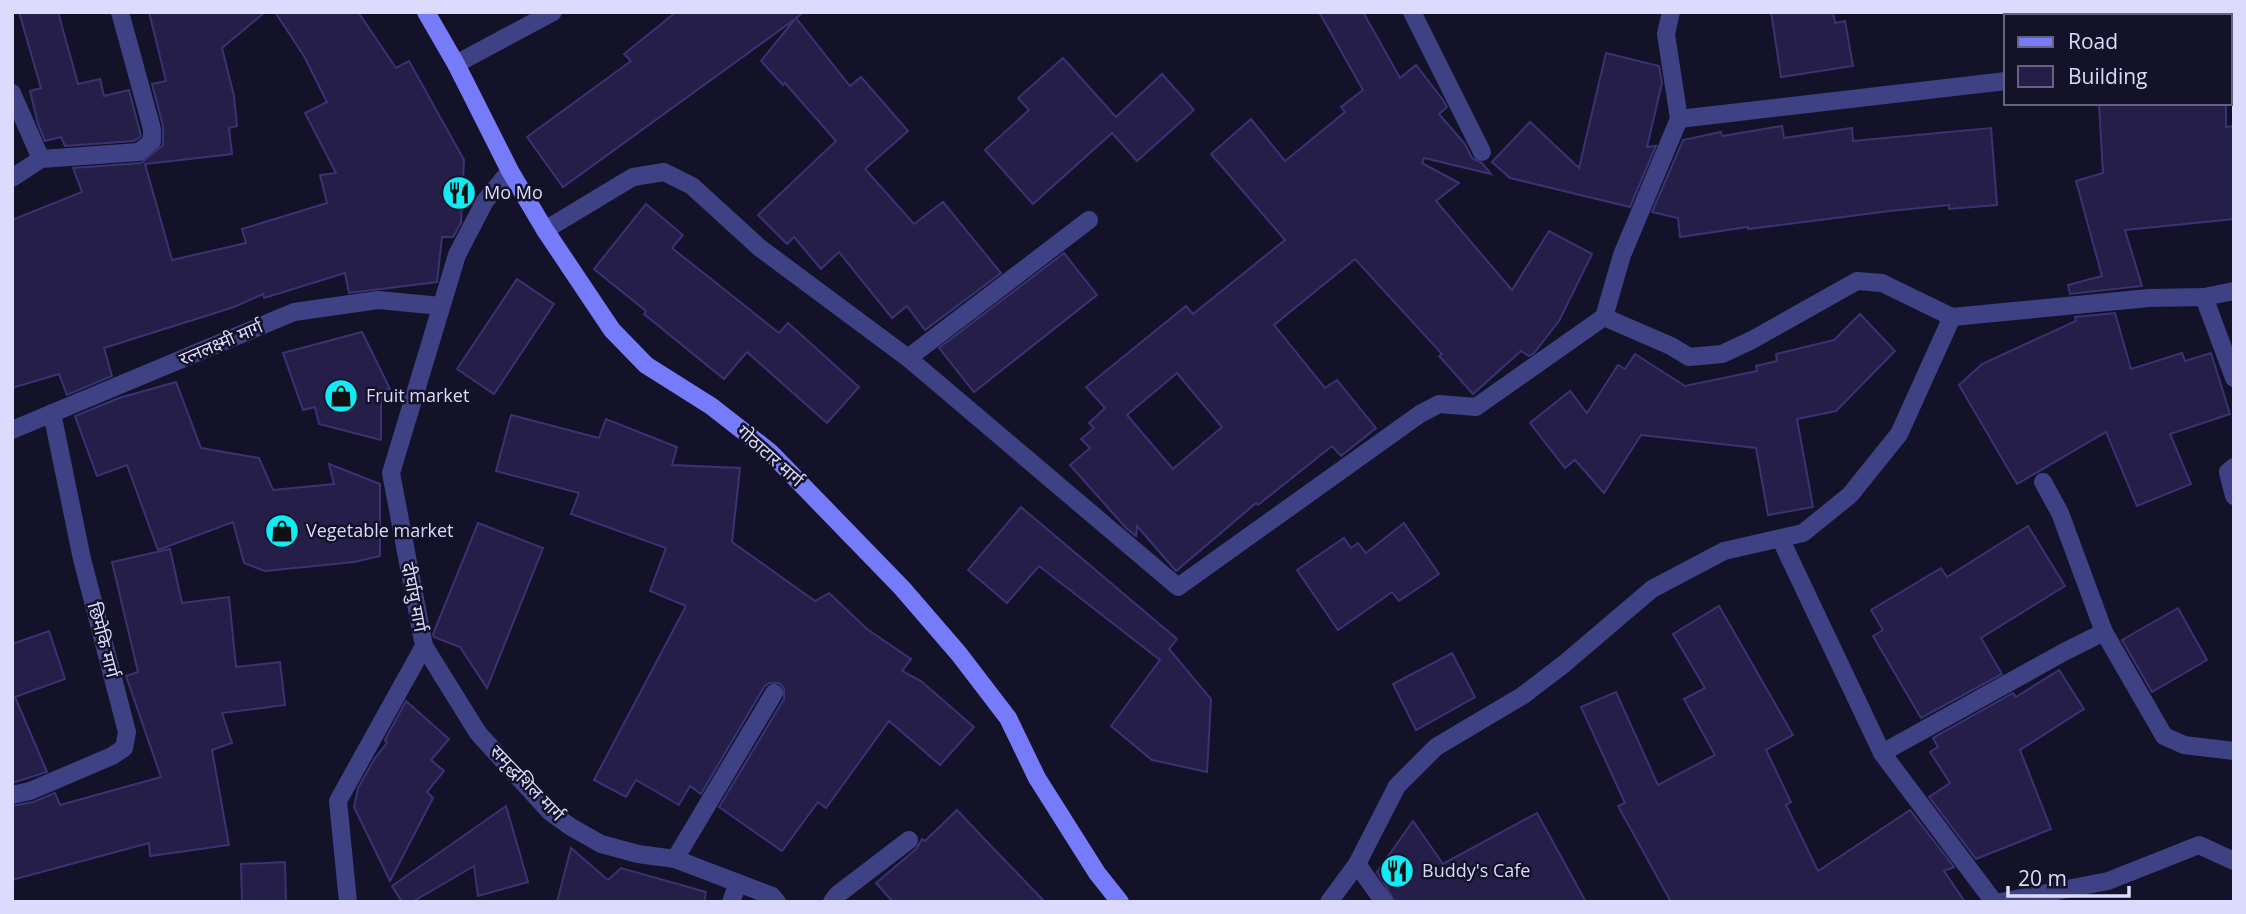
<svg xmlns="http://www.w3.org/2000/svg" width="2246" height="914" font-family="'Open Sans','Noto Sans Devanagari',sans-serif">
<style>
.building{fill:#241e49;stroke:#3b3273;stroke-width:2;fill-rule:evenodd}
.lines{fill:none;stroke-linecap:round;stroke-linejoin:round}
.street{stroke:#3f4185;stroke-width:18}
.secondary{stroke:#767bf9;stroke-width:18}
.labels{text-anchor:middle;stroke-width:5;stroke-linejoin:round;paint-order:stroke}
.poi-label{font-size:18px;fill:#dddbfd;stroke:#141229;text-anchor:start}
.street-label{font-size:18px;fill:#dddbfd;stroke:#141229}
</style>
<rect width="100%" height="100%" fill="#141229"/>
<g class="building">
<path d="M19,12H58L78,84L100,79L104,96L129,90L141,136L134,141L65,146L61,137L45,141L38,124L30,91L41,88Z"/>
<path d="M149,12H265L222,48L234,96L237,126L229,128L232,154L145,164L172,260L246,243L242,229L327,203L320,175L336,173L305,113L327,102L304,56L275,12H358L396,68L409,61L464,160L461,223L453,237H442L437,282L349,293L345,273L264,298L263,294L234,307L104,348L112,376L67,395L59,374L12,388V220L82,192L73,168L141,163L163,145V126L152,84L166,81Z"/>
<path d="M676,12H804L796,18L850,86L861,77L908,131L865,169L914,224L943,202L1001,273L925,330L907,306L892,318L839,252L821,269L794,237L787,244L758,215L836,141L785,83L783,85L761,61L795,19L563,187L527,137L631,61L624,54Z"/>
<path d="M1319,12H1363L1400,78L1416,65L1443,100L1447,107L1439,114L1465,144L1472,158L1482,163L1491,174L1424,158L1422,163L1459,183L1436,201L1512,290L1549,231L1592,254L1559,321L1534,353L1529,356L1521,351L1473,394L1439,356L1442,354L1355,259L1274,325L1325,388L1337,380L1376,428L1341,456L1332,446L1258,505L1256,503L1176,571L1137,526L1136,536L1126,528L1070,465L1090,448L1081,439L1094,428L1089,423L1105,408L1086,387L1186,306L1193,314L1285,240L1211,154L1251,119L1285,161L1345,112L1341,107L1363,90ZM1177,373L1222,427L1173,469L1127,415Z"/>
<path d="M1771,12H1833L1835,23L1845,21L1853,66L1781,77Z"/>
<path d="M1606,53L1659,66L1662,83L1647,147L1656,146L1630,207L1510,178L1492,162L1530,122L1579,168Z"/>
<path d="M1063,58L1116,117L1162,74L1194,110L1137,161L1112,133L1033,204L985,150L1029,110L1018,98Z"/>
<path d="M2099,103H2226V127L2234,126V219L2125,230L2142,286L2070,294L2068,285L2102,276L2076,181L2103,173Z"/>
<path d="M1782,126L1784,138L1852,128L1853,141L1991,128L1997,205L1949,209V205L1890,211L1748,229V227L1680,237L1678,218L1652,212L1683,140L1721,132L1722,136Z"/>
<path d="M646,204L683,235L672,248L779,333L788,323L859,387L827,423L747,352L724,379L644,314L646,311L594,269Z"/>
<path d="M1064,253L1097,295L974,392L939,348Z"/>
<path d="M517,279L554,304L494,394L457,369Z"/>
<path d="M2115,313L2131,369L2182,353L2185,361L2211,353L2230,414L2170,434L2191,484L2137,506L2106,432L2017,484L1959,385L1982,364L2076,321L2075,317Z"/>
<path d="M1860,314L1895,351L1836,411L1797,419L1813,507L1768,515L1756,448L1641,435L1604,493L1575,460L1565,468L1530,423L1570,391L1587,413L1618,365L1625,369L1635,354L1685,386L1757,371L1756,366L1777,361L1776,354L1834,340Z"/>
<path d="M362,332L390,389L381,391V440L319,424L315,407L303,410L283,353Z"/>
<path d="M176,382L201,448L259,458L273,490L334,484L329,464L380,484V556L354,562L265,571L244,563L233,522L158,550L127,465L97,476L75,416L119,398Z"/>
<path d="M511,415L599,438L606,419L677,447L672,465L740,468L732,542L815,601L829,593L867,629L911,659L902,671L921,681L974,727L940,765L889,721L826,808L818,802L782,851L719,807L784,699V688L779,683H769L764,687L701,794L690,786L679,805L636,780L626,797L594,780L686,606L650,591L666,548L571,514L579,493L496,471Z"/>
<path d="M1021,507L1177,639L1169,649L1211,699L1207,772L1152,760L1111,726L1160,660L1039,566L1007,603L968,570Z"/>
<path d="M478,523L543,548L487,688L460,647L434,637L433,634Z"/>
<path d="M1404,523L1439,574L1399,601L1392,592L1338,630L1297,570L1344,538L1351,548L1358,543L1366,553Z"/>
<path d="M2028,526L2065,586L1981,638L2002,674L1921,718L1873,636L1883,630L1871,610L1941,568L1947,577Z"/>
<path d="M170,549L182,603L229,597L236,667L280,662L285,705L222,713L232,743L212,750L229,845L150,856L149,843L12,880V806L33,802L55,793L60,805L161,777L126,676L138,672L112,562Z"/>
<path d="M1719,606L1793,735L1766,750L1791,802L1786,805L1818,871L1910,810L1954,867L1944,871L1965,902H1671L1618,806L1625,803L1581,707L1616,692L1658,785L1715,755L1684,699L1705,688L1673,634Z"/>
<path d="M2178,608L2207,660L2152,692L2122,640Z"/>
<path d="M49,631L65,679L15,697L47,772L12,783V644Z"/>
<path d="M1452,653L1475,697L1416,730L1393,684Z"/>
<path d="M2059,670L2084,709L2020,750L2051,829L1976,859L1929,797L1950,783L1930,752L1938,747L1933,738L2013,693L2016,697Z"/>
<path d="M406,701L449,739L431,760L444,771L427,792L433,798L390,881L354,807L358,788L375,758L387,743L385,740Z"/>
<path d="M506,806L528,882L478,896L474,866L412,902H402L392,886Z"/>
<path d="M957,810L991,846L1045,902H893L876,883L916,849L922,839L925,841Z"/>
<path d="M1537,813L1586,902H1395L1377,872L1413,821L1443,864Z"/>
<path d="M571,848L608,880L621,868L706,892L704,902H557Z"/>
<path d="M285,862L286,902H242L241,864Z"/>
</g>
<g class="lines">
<g class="street">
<path d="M1412,12L1482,152"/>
<path d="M2230,57H2234"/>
<path d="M456,64L553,12"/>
<path d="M12,93L41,159"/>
<path d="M1679,119L2006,81"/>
<path d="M12,178L41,159L139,152L152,141V129L120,12"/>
<path d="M545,230L633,177L664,172L692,186L760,248L908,358L1178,587L1420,414L1439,404L1476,407L1604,317L1622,255L1679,119L1666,34L1671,12"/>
<path d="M2204,297L2234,378"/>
<path d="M1604,317L1671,346L1689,357L1722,354L1752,340L1857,281L1882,283L1952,317L2149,298L2204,297L2234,291"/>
<path d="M908,358L1089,220"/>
<path d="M12,430L294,312L378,300L441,306"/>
<path d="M2234,467L2228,472L2234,496"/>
<path d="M2043,482L2060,513L2104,632"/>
<path d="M1781,540L1882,753L1994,902"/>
<path d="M424,646L478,733L550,812L571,827L601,844L638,854L675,859L772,896L777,902"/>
<path d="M1882,753L2064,652L2104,632L2164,736L2184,745L2234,751"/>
<path d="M12,795L30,791L112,756L124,748L127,732L82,559L52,413"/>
<path d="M675,859L774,693"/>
<path d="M1357,864L1384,902"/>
<path d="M348,902L338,801L424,646L391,473L457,255L485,201L510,171"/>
<path d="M731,902L738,883"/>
<path d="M832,902L837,895L909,840"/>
<path d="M1329,902L1357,864L1397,786L1436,747L1522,696L1564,664L1652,589L1724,551L1803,533L1850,495L1899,434L1952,317"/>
<path d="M2001,902L2108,881L2199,845L2234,861"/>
</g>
<path class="secondary" d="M426,12L456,64L510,171L545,230L612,330L646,365L711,406L770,452L902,588L959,654L1008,718L1037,778L1097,873L1120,902"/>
</g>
<defs>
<g id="restaurant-disc" transform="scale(1.75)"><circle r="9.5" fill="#10ebf4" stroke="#141229"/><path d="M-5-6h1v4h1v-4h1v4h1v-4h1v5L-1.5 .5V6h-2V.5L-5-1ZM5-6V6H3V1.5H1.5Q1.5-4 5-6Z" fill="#111"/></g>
<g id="shop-disc" transform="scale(1.75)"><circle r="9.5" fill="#10ebf4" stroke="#141229"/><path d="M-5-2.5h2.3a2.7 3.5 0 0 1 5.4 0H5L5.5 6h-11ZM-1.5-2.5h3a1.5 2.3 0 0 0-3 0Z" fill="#111"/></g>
</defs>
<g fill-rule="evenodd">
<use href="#restaurant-disc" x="459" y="193"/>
<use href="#shop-disc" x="341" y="396"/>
<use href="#shop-disc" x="282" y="531"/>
<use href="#restaurant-disc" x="1397" y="871"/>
</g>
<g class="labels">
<g class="poi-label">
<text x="484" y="199">Mo Mo</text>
<text x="366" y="402">Fruit market</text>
<text x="306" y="537">Vegetable market</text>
<text x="1422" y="877">Buddy's Cafe</text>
</g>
<g class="street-label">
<text transform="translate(221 343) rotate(-23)" y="6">रत्नलक्ष्मी मार्ग</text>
<text transform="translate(770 456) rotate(42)" y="6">गोठाटार मार्ग</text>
<text transform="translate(414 597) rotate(79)" y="6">दीर्घायु मार्ग</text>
<text transform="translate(103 640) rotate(75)" y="6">छिमेकि मार्ग</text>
<text transform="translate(527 783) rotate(46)" y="6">समृद्धशिल मार्ग</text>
</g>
</g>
<rect width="2246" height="914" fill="none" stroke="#dddbfd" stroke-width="28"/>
<rect x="2004" y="14" width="228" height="91" fill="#141229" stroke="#64627e" stroke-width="2"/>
<rect x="2018" y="37" width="35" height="10" fill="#767bf9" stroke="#64627e" stroke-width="2"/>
<text x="2068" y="49" font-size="21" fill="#dddbfd">Road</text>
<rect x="2018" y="66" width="35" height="21" fill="#241e49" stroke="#64627e" stroke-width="2"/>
<text x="2068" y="84" font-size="21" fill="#dddbfd">Building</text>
<path d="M2008 886v10h121v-10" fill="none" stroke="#dddbfd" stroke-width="3.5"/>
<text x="2018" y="886" font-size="21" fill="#dddbfd" stroke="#141229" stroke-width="5" paint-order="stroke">20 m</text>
</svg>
